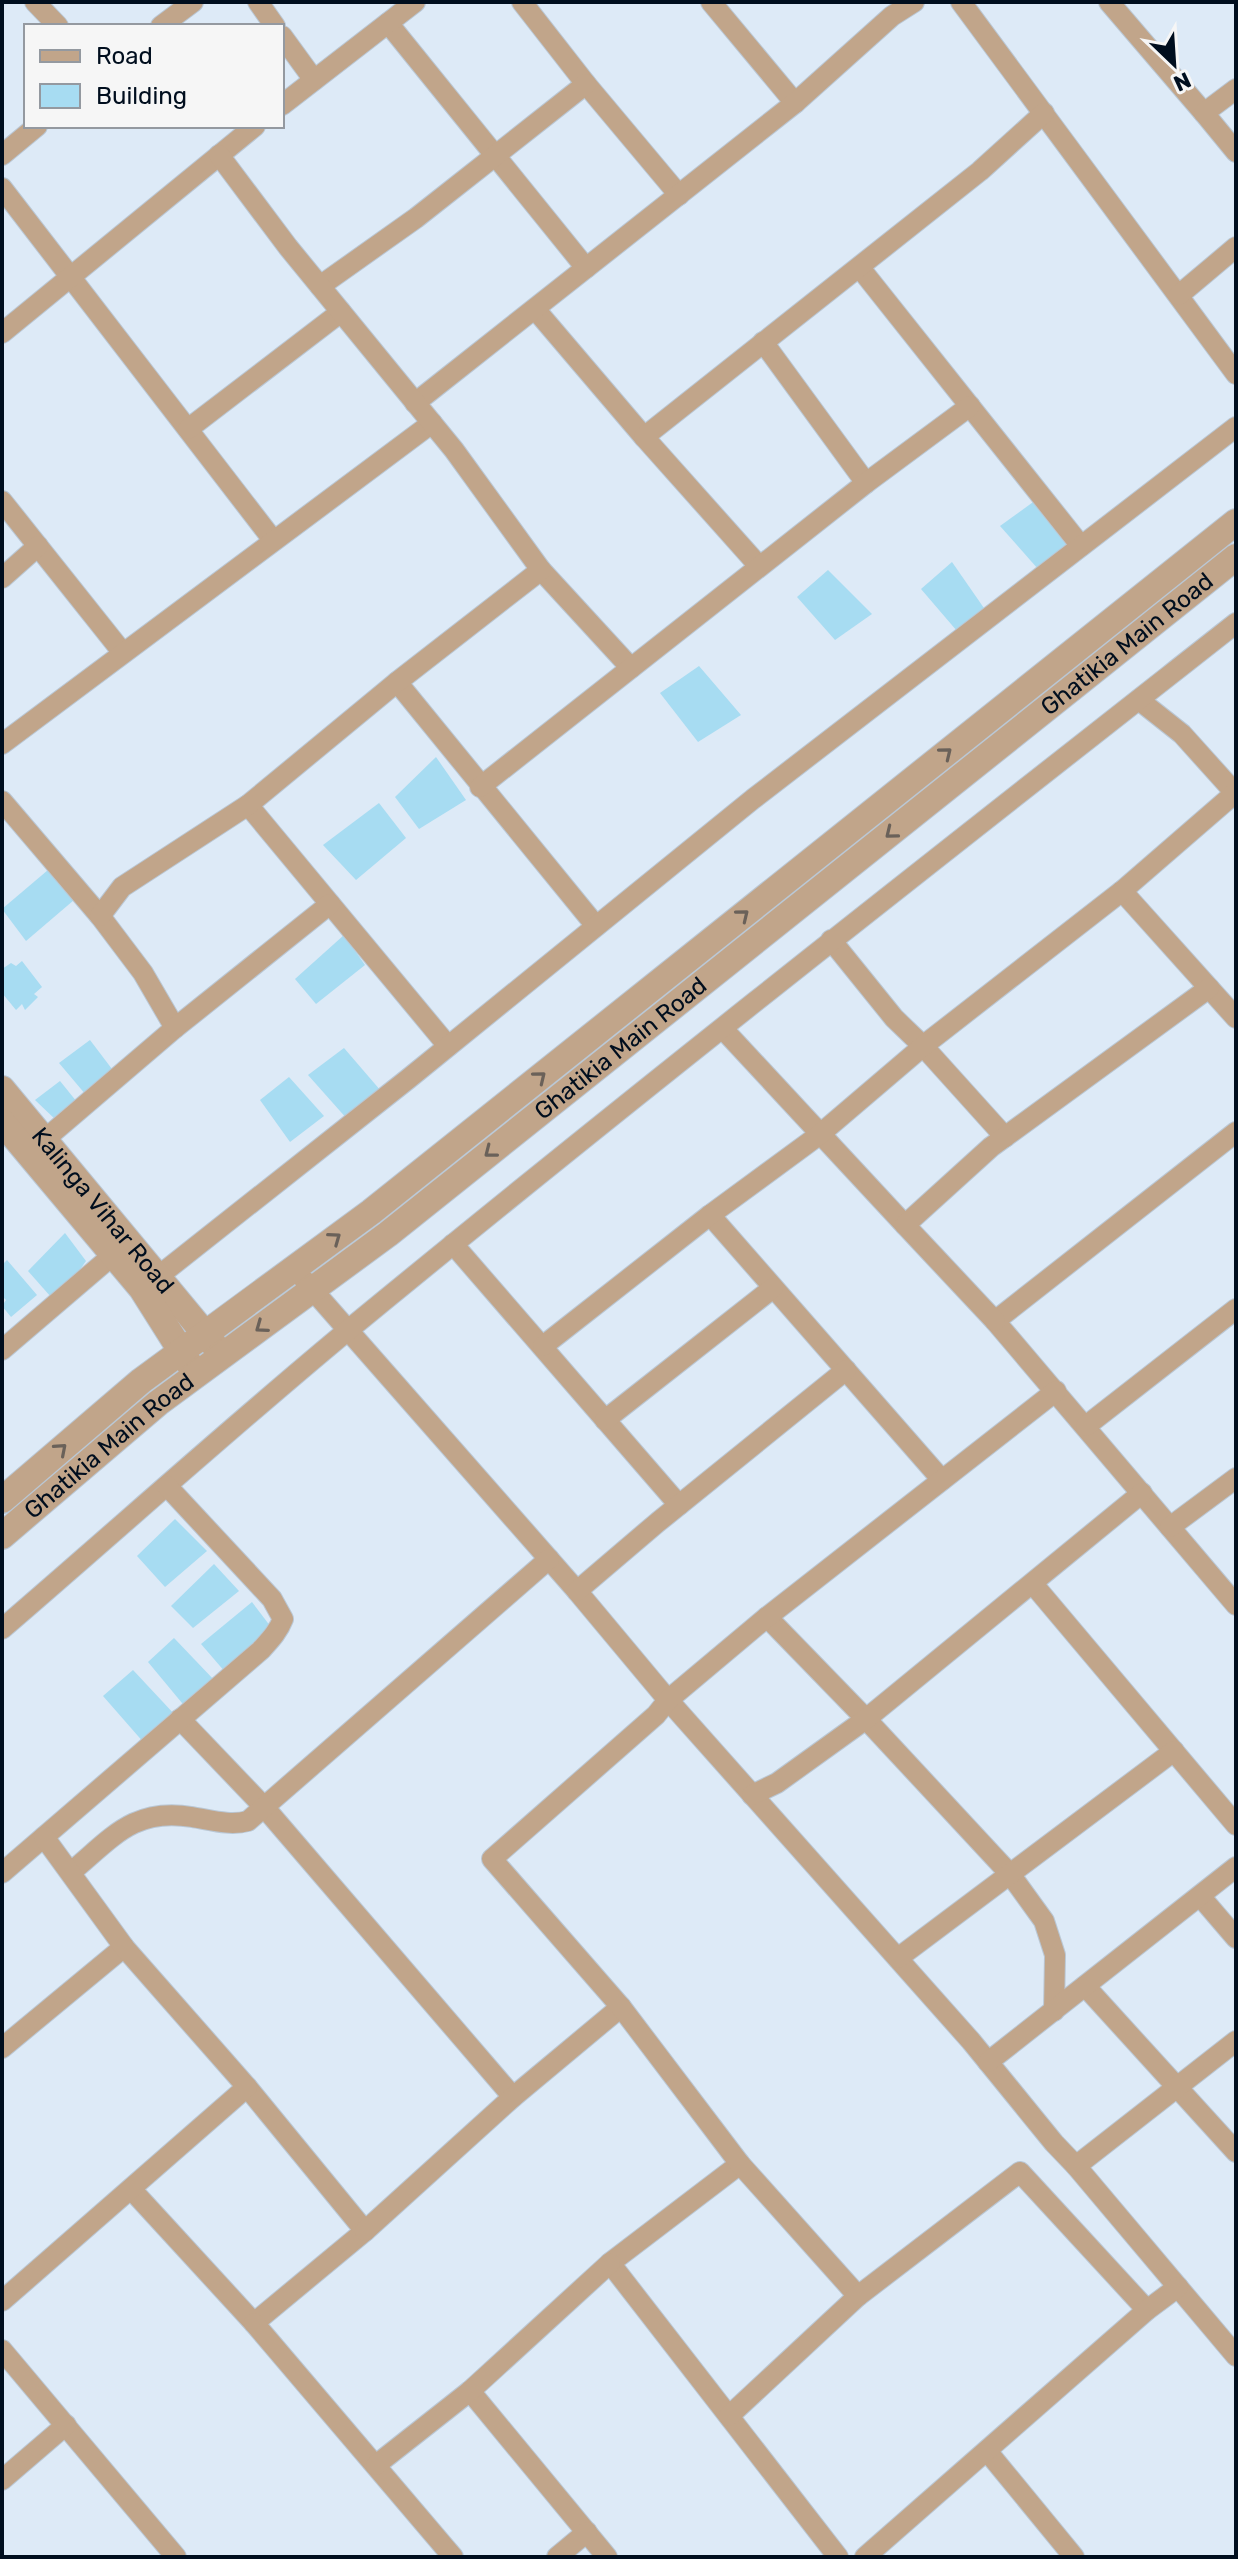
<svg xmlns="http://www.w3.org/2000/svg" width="1238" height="2559" font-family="Rubik,sans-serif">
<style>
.building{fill:#a7dcf2}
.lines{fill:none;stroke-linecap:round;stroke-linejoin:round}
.minor-casing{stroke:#bac7d4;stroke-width:22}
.tertiary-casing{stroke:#bac7d4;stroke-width:28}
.minor{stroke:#c1a58a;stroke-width:20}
.tertiary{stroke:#c1a58a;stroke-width:26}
.oneway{stroke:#6a6159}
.labels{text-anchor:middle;stroke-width:6;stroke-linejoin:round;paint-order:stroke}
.street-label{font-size:24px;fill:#000e1e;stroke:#f6f6f6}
</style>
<rect width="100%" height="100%" fill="#ddeaf7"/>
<g class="building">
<path d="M1036,500L1071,543L1038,569L1000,526Z"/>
<path d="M952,562L986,611L957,631L921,589Z"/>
<path d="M828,570L872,614L835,640L797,597Z"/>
<path d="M699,666L741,715L698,742L660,693Z"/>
<path d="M436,757L466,800L419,829L395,797Z"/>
<path d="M379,803L406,838L356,880L323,845Z"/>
<path d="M48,870L74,900L26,941L2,909Z"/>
<path d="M344,935L365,965L316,1004L295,979Z"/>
<path d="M22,961L42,987L34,994L38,997L25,1010L22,1004L16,1010L2,993V969L11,963L16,966Z"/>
<path d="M90,1040L115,1073L86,1095L59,1063Z"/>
<path d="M344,1048L381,1091L348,1120L308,1075Z"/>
<path d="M289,1077L324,1116L290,1142L260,1100Z"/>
<path d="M60,1081L77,1102L57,1121L35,1100Z"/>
<path d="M65,1233L86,1261L74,1278L51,1297L28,1271Z"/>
<path d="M7,1260L37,1295L11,1317L2,1306L6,1300L2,1296V1265Z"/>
<path d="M175,1519L207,1551L165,1587L137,1556Z"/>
<path d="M214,1564L239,1591L193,1628L171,1606Z"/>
<path d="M252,1602L274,1631L226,1673L201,1644Z"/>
<path d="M174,1638L216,1682L187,1709L148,1662Z"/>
<path d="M133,1670L176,1716L145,1744L103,1696Z"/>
</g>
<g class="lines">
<g class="minor-casing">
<g id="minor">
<path d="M35,2L58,26"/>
<path d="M258,2L275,26"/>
<path d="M522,2L586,84L679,195"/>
<path d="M711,2L795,103"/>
<path d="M961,2L1236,374"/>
<path d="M1109,2L1204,113"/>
<path d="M388,23L586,268"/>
<path d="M161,26L193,2"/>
<path d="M282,36L314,80"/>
<path d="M1236,89L1204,113L1236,152"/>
<path d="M282,105L415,2"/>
<path d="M2,155L37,126"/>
<path d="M2,188L273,540"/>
<path d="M860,268L1081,546"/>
<path d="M320,286L416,218L586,84"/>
<path d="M1179,295L1236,247"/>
<path d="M535,309L644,437"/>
<path d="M2,333L255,126"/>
<path d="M763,342L866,483"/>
<path d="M415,403L795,103L892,16L914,2"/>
<path d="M188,429L341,312"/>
<path d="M2,501L123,653"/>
<path d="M759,566L644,437L980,171L1044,113"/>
<path d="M541,570L631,668"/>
<path d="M2,578L38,546"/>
<path d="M397,682L596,926"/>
<path d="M1139,700L1182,734L1236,794"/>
<path d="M2,744L432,423"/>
<path d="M480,787L866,483L970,406"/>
<path d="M2,801L100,916L143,973L175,1028L44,1140"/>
<path d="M248,805L448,1046"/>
<path d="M1122,891L1236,1018"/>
<path d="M100,916L122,887L248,805L397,682L541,570L454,450L288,247L219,155"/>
<path d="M831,940L894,1018L923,1046L1005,1137"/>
<path d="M175,1028L330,904"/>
<path d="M723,1029L905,1225"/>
<path d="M1236,1132L995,1321L1236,1605"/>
<path d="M710,1215L942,1480"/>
<path d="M453,1244L679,1505"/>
<path d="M304,1280L577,1591L668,1700L971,2041L1054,2143L1076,2166L1236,2356"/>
<path d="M146,1286L408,1079L753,799L1236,427"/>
<path d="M995,1321L905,1225L991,1147L1209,988"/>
<path d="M543,1346L710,1215L819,1135L928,1042L1122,891L1235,793"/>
<path d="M2,1350L113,1255"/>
<path d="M605,1420L773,1288"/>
<path d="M1086,1426L1236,1309"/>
<path d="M1170,1527L1236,1478"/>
<path d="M1033,1584L1236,1825"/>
<path d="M577,1591L658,1522L846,1370"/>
<path d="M767,1617L866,1719L1010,1874L1044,1921L1055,1955L1054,2011"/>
<path d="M2,1629C117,1530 230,1428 347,1331C640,1090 938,857 1236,623"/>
<path d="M180,1719L265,1808L513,2097"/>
<path d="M752,1795L777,1783L866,1719L1142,1493"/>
<path d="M71,1872C112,1838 134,1807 192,1817C211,1820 230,1826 248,1821L549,1559"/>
<path d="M2,1873L261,1650C270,1640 278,1632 283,1619L272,1599L167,1486"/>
<path d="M1200,1896L1236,1938"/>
<path d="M898,1958L1174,1751"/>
<path d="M1085,1986L1236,2152"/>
<path d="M2,2048L124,1947"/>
<path d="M988,2062L1236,1867"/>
<path d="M740,2164L610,2263L838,2557"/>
<path d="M1076,2166L1236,2041"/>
<path d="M131,2189L254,2323L365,2231L247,2087"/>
<path d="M365,2231L513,2097L621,2007"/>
<path d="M858,2296L740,2164L621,2007L492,1859L656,1715L668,1700L767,1617L1056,1391"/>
<path d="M2,2301L247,2087L124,1947L44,1837"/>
<path d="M254,2323L453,2557"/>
<path d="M2,2350L176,2557"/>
<path d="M470,2391L607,2557"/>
<path d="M729,2416L858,2296L1020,2172L1147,2310"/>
<path d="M987,2451L1074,2557"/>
<path d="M376,2465L470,2391L610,2263"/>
<path d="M2,2480L66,2425"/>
<path d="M557,2557L587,2532"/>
<path d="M865,2557L1147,2310L1178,2287"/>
</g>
</g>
<g class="tertiary-casing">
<g id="tertiary">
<path id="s1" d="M2,1089L215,1346"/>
<path d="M2,1122L142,1289L190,1365"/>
<path d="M2,1500L141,1381L371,1212L1236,522"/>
<path id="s2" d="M2,1536L158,1403L388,1234L1236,557"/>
</g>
</g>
<use href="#minor" class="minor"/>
<use href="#tertiary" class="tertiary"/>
</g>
<defs><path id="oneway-chevron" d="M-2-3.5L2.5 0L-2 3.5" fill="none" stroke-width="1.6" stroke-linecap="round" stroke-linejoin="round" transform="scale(2)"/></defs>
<g class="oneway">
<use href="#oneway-chevron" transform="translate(946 753) rotate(-39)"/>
<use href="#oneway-chevron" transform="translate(891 833) rotate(141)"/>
<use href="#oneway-chevron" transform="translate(743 915) rotate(-39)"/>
<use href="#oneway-chevron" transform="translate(540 1077) rotate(-39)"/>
<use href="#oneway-chevron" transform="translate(490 1152) rotate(142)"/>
<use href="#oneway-chevron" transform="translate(335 1238) rotate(-36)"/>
<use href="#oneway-chevron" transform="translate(261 1327) rotate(144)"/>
<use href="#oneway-chevron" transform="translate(61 1449) rotate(-41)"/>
</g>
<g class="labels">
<g class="street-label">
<text dy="8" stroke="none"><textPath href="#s2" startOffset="1436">Ghatikia Main Road</textPath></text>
<text dy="8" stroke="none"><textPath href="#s2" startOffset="788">Ghatikia Main Road</textPath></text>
<text dy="8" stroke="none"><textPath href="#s1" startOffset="158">Kalinga Vihar Road</textPath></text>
<text dy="8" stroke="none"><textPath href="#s2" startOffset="140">Ghatikia Main Road</textPath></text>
</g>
</g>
<rect width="1238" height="2559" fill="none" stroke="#000e1e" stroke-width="8"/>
<rect x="24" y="24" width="260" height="104" fill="#f6f6f6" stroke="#9499a0" stroke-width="2"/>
<rect x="40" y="50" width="40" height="12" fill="#c1a58a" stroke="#9499a0" stroke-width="2"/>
<text x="96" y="64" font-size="24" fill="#000e1e">Road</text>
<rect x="40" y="84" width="40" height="24" fill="#a7dcf2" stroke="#9499a0" stroke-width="2"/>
<text x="96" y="104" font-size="24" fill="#000e1e">Building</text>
<g transform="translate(1174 64) rotate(155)" stroke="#f6f6f6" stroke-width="6" paint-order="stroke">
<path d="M0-6L14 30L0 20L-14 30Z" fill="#000e1e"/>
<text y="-12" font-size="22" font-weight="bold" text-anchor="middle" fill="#000e1e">N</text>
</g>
</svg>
